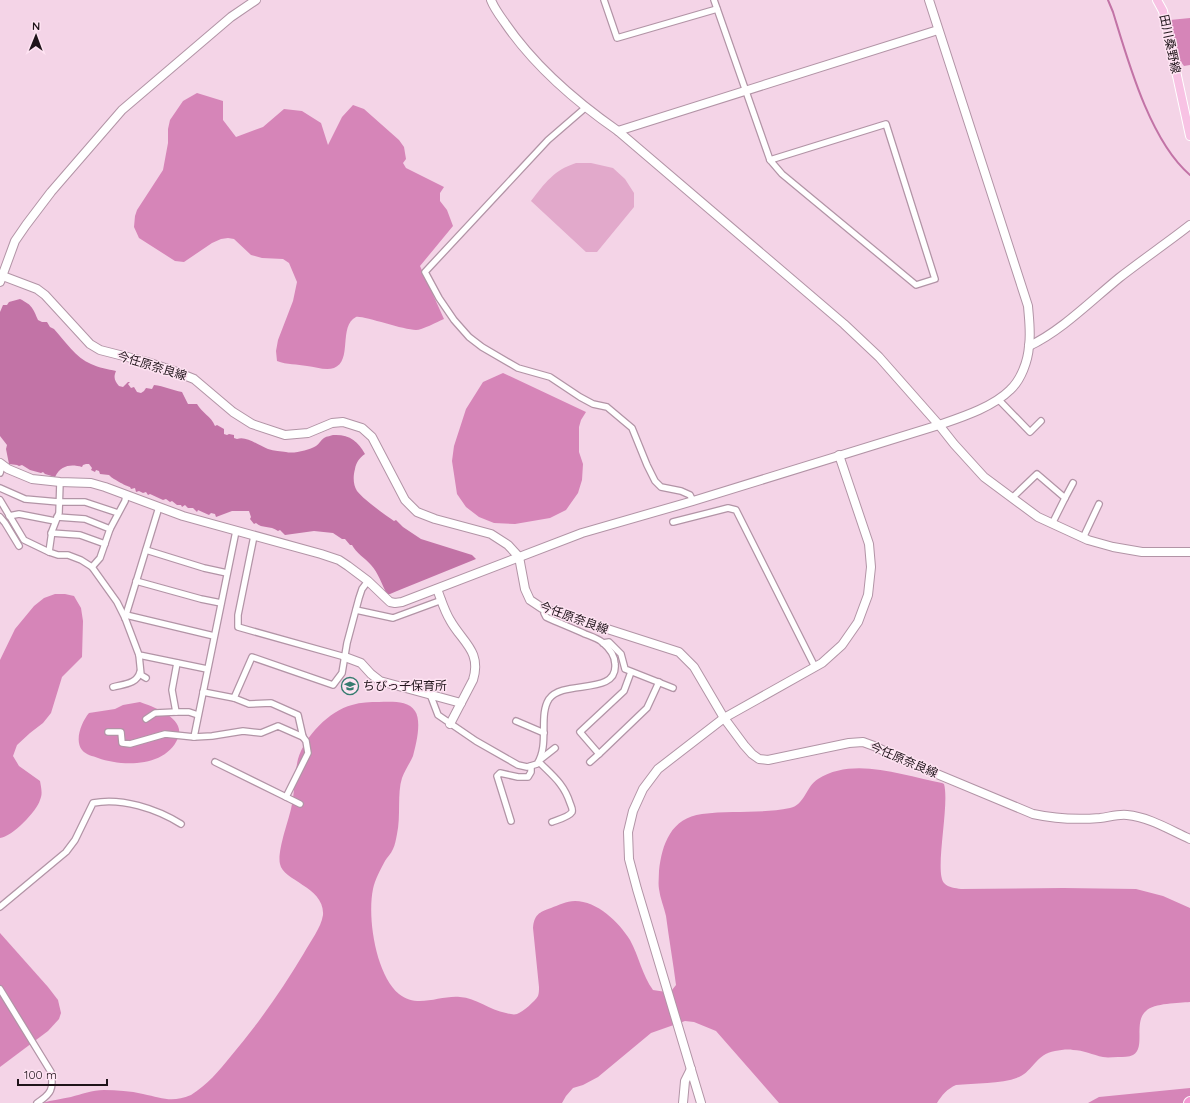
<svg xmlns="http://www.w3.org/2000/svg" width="1190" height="1103" font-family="Quicksand,'Noto Sans JP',sans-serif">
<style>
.green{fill:#e2a9cb}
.forest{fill:#d685b8}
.water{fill:#c273a6}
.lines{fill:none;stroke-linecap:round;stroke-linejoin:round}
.stream{stroke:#c273a6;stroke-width:2}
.street-casing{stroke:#b294a6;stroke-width:8}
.secondary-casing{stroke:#b294a6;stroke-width:10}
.primary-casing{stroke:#fff;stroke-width:10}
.highway-casing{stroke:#fff;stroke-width:12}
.street{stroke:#fff;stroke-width:5.5}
.secondary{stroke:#fff;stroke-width:8}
.primary{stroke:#f8c2e4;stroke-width:8}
.highway{stroke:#f399d2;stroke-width:10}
.labels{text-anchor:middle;stroke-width:3;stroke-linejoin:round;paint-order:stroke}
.street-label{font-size:12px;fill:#1f141a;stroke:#fee3f2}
.poi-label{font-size:12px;fill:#1f141a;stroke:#fee3f2;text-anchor:start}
</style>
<rect width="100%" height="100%" fill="#f4d4e7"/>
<path class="green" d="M576,163H591L613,168L625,179L634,193V207L597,252H586L531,201C545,183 554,170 576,163Z"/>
<g class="forest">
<path d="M1190,18V65L1184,66C1174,54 1171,37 1168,23L1170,20Z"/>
<path d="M197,93L223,101V120L236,137L263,127L284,109L302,111L321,123L328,145L342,117L353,105L364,109L399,140L404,147L406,159L403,163L406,168L444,187L440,193V201L447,210L453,226L420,266L444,319C437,322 422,330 416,330C403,330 362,315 356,317C338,326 353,361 334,368C326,371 316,367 307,366C297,364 287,365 277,361L276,351L278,340L293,301L297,282L289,263L283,259L262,258L251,255L234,239L228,238L221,239L212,243L184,262L175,261L139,238L134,227L135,216L137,210L163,170L168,143V129L170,120L183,101Z"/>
<path d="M503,373L586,412L581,420L579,427V452L583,464L582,480L578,493L566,510L550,518L515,524L494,523L479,517L466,507L457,494L452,461L454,446L466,409L483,382Z"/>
<path d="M55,594H65L74,596L81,608L83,621L82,657L62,677L51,713L43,723L30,733L17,745L13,756L19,766L40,781C41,787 43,794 40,800C37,811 12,837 0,838V660L15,629L34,606L44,598Z"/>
<path d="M140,702C154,707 186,718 178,738C166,767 123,767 98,758C93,756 86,755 82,750C74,740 82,721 89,713L115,709L123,705Z"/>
<path d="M379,702C390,702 408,700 415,711C422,721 416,745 413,756C410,763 405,770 402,778C397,793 401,817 397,834C396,839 395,845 393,849C391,854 387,857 385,861C380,870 375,880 373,889C367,918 376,975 399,994C417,1009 440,995 460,997C476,998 490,1010 506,1013C509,1014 514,1015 517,1014C523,1012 535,1001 538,996C539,993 539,990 539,987L533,928C534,915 539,912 551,908C559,905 566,901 575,901C597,901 619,922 630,940C639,956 642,975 653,990L666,992L672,990L676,985C673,962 669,939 666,916C664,907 660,898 659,889C658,883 659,877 659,871C662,844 671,818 702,814C731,810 761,814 790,808C805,805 806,786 818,779C854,756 904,776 942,783L944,784C950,805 934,871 944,883C949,888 955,888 961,889L1063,888L1136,889L1163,896L1190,908V1002C1179,1003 1154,1003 1146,1011C1133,1022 1146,1048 1133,1055C1129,1057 1123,1057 1118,1057C1113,1057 1108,1058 1103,1057C1093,1055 1083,1050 1073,1050C1068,1049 1061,1050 1055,1051C1036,1054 1033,1071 1019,1077C1002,1084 974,1083 956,1085C947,1089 942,1095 937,1103H779L716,1031L694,1022L685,1021L651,1033L598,1077L583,1085L573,1088L566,1096L562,1103H42C52,1100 62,1099 71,1097C82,1094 92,1090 104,1090C117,1090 130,1091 143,1094C162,1098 172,1103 191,1095C207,1085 219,1071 231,1056C258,1024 282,990 304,953C310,942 321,928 323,915C325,887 283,881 280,864C277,852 288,822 291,809C295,793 294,776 298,759C305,736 329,711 352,705C361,702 370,702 379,702Z"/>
<path d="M0,933L48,987L58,1000L61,1013L59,1019L48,1031L0,1067Z"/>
<path d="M1190,1088V1103H1088L1099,1097Z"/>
</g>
<path class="water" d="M20,299C32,305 33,308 38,320L42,322H47L50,327L54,329C65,341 76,358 91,364C99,368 108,369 116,371C113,378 115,381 119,386L123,387L128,382H130L128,384L131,388L134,387L137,392L141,393L144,391L146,388L152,389L154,385C164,386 172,390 182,392L188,404H197C202,413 211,416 215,426L217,425L224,429V434L227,435L229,434L234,435V438L237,439C246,435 259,446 268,449C274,451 281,451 286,452C294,454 309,450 316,446C319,444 321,440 324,438C327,436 331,436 333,435C349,434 358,441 365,454C359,458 356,463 355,469C353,476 353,485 357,491C364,500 384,514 394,521L396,520L403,527L421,539L472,555L476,559L397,591L390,594H387C382,585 378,572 371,565C365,558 356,553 352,545H350L345,539H342L333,533L314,531L285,535L280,530L278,531C270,525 262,529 256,523L254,524L250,519L251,517L249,511H232L216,517L215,514L211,513L209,515L198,510L197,512L193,508H188L185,505L182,507L181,505H177L172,501L170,502L166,499L163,500L150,494L148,495L146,492L143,493L139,491L136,492L135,488L131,489L130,487C126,486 111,478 109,475L100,474L99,471L96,470L95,472L91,470L92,468L89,464H86L83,465L82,467C71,464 61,465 55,477L45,474L43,472L41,473L30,470L22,465L19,466L17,465L9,464L6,449L7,445L0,436V312L3,305H7L9,302Z"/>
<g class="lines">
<path class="stream" d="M1108,0L1113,12C1128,61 1150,141 1190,175"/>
<g class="street-casing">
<g id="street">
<path d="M604,0L617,38L717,9"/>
<path d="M714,0L770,160"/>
<path d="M585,108L548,140L425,272L439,298L454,320L469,337L482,347L518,368L550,377L580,397L593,404L607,407L632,428L647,465L655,481L661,487L681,491L690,495L693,501"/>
<path d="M886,124L935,279L916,285L782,174L770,160Z"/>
<path d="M998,399L1030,432L1041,421"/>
<path d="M0,473L2,465"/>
<path d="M60,482L59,513L52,531L49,552L58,555H68L81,560L92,567L117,602L125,618L139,655L207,669"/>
<path d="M0,488L25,499L59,502H85L118,513"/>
<path d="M1012,498L1037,474L1065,498L1052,524"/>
<path d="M1065,498L1073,483"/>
<path d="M0,500L24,540L49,552"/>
<path d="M9,516L19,514L55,521"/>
<path d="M0,517L5,523L19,546"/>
<path d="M57,517L85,519L110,529"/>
<path d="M673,522L728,508L736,510L815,667"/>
<path d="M51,533L80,535L105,544"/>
<path d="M254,536L238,615V627L345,657"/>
<path d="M1083,538L1099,504"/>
<path d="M146,550L204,568L227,573"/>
<path d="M92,567L100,558L110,529L125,501L126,495"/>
<path d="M136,581L201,599L221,603"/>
<path d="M356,610L393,618L442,600"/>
<path d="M126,615L214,636"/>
<path d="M125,618L159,507"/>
<path d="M603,643L609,642L621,654L625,669L673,688"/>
<path d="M139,655L141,675L146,678"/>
<path d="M177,663L172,690L176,712H189L198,715"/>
<path d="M631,672L624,691L580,732L599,754L647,708L659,682"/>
<path d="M113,687C124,684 137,684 140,672"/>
<path d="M203,692L234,698L252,657L333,685L342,673L347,643L359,598L362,589L368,581"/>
<path d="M430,694L438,715L476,741L518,765L527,767L537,764C550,744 538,716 549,699C563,679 618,696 615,664C615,655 609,648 602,642C597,638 590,636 585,634C572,628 559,623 546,617L544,613L545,610"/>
<path d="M234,698L249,704L271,703L298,715L303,737L306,741L308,753L286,797L300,804"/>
<path d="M146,719L155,713L176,712"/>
<path d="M516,721L544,733"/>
<path d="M108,732H121L122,743L130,744L165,734L194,737L212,736L243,731L261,733L278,726L303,737"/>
<path d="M194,737L236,531"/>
<path d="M541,759L555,748"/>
<path d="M215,762L286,797"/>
<path d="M539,762C553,776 564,784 570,803C571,806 573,809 572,812C569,817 557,820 552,822"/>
<path d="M590,762L599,754"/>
<path d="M511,821L497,776L500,773L518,777H528L531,772V766"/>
<path d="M0,907L66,852L75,840L93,803C121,797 157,809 181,824"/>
<path d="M0,989L51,1072C54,1089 51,1094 37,1103"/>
</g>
</g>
<g class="secondary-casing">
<g id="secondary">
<path d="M491,0C494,8 500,16 505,23C535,67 575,101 618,131L844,324L879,357L939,425L954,444L984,477L1038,517L1088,540L1113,547L1142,552H1190"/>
<path d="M618,131L938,30"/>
<path d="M0,275L37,289L45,295L90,344L100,350L147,362L174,371L194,379L233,412L252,424L285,435L308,433L332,423L343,422L362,428L372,437L405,500L417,512L435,519L491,534L508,545L519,557L525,589L530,600L542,608L679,652L694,667L724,718L744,745L752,754L759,759L768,760L849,743L863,742L874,746L901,759L1033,814C1056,819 1076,820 1100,818C1109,817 1118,814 1127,815C1149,817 1170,830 1190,839"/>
<path d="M0,282L15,241L26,225L51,192L122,110L231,17L256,0"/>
<path d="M1029,346C1060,332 1092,300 1119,278C1142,260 1167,243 1190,225"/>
<path d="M0,463L8,469L32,479L60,482L91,483L105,487L183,516L321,554L339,560L348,566L368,581L390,602L395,603L402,602L582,533L693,501L939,425C962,417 993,407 1010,390C1021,380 1028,361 1029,346C1031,333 1029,319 1028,306L929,0"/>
<path d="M437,589C441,599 444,610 450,620C462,642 482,651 473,680L450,724"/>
<path d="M345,657L361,663L371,674L380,681L461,703"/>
<path d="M683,1103L685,1081L691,1069"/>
<path d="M701,1103L637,889L629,859L628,832L633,811L643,789L658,769L724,718L822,663L842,645L858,622L868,595L871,567L869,544L839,455"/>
</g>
</g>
<g class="primary-casing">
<path id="primary" d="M1157,0L1163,11L1190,136"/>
</g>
<g class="highway-casing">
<path id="highway" d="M1189,1103L1190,1102"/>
</g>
<use href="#street" class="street"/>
<use href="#secondary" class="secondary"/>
<use href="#primary" class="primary"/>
<use href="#highway" class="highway"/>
</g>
<defs>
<g id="school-ring" transform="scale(0.9)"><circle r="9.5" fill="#fee3f2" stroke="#367b6f" stroke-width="1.5"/><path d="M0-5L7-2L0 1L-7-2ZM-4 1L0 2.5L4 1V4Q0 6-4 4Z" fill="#367b6f"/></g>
</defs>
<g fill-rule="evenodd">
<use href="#school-ring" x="350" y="686"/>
</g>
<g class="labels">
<g class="street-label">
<text transform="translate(1170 44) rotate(78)" y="4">田川桑野線</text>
<text transform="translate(152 366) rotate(17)" y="4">今任原奈良線</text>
<text transform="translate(574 618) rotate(20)" y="4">今任原奈良線</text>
<text transform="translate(904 760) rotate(23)" y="4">今任原奈良線</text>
</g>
<g class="poi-label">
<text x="363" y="690">ちびっ子保育所</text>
</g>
</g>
<g transform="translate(36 36) rotate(1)" stroke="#fee3f2" stroke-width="3" paint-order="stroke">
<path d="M0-3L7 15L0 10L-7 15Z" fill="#1f141a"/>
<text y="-6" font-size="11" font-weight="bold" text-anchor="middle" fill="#1f141a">N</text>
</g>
<path d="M18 1079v6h89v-6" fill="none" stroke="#1f141a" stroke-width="2"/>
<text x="24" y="1079" font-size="12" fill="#1f141a" stroke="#fee3f2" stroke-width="3" paint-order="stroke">100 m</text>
</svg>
